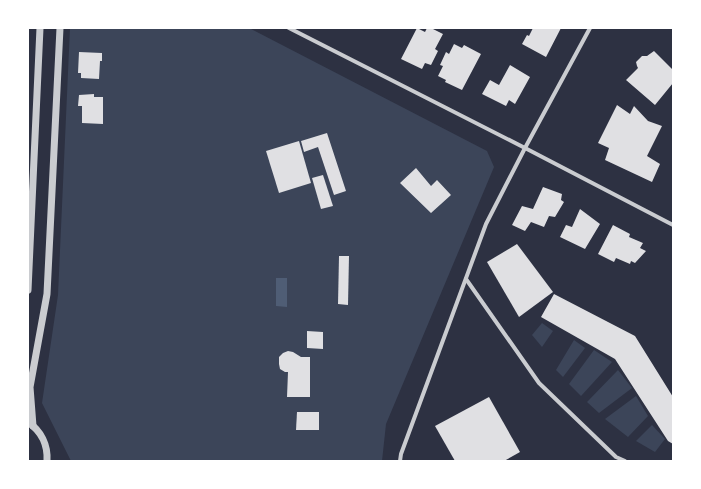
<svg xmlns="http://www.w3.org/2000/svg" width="701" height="489" font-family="'Sofia Sans Condensed',sans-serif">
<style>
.green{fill:#3c4559}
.water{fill:#4f5d75}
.building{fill:#e0e0e3}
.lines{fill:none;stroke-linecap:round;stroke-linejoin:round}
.minor{stroke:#caccd0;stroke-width:4}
.tertiary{stroke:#caccd0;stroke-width:7}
</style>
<rect width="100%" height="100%" fill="#2d3142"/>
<g class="green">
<path d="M70,28H249L487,151L494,167L386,424L382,461H71L42,403L58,295Z"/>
<path d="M542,323L553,331L542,347L532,335Z"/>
<path d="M574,340L585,348L563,377L556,370Z"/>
<path d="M594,350L612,362L581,396L569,384Z"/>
<path d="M618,370L632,388L599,413L587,402Z"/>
<path d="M636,396L648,416L628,437L605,419Z"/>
<path d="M652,425L665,439L655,452L636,441Z"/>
</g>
<path class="water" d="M276,278H287V307L276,306Z"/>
<g class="building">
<path d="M417,28L425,32L427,28H431L443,34L435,49L438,51L431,65L425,63L422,69L401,59Z"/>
<path d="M533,28H561L546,57L522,44L527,35L529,36Z"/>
<path d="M454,44L462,48L464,45L481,54L462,90L445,82L446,80L438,76L443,66L440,65L446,52L449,54Z"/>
<path d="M654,51L673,70V83L655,105L626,80L638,68L637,66L636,62L642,56H647Z"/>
<path d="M79,52L102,53V61H100L99,79L81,78V73H78Z"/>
<path d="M510,65L530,77L515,104L509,100L506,106L482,94L490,80L499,85Z"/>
<path d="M94,94V97H103V124L82,123V106H78L79,95Z"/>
<path d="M617,105L630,114L634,106L648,121L662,126L647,156L660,164L652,182L605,160L609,148L598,143Z"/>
<path d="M327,133L346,191L334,195L318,147L304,152L301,141Z"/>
<path d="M299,141L311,183L279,193L266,151Z"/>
<path d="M416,168L431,186L437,180L451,195L431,213L400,183Z"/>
<path d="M323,175L333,206L321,209L312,178Z"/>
<path d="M543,187L562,194L561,200L564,202L555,217L549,216L544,227L531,222L525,231L512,225L522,206L533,209Z"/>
<path d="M580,209L600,224L585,249L560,237L566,225L572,227Z"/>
<path d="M613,225L630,234L629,237L643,243L640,248L646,251L635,263L631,261L630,264L616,258L614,262L598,254Z"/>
<path d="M517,244L553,292L519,317L487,262Z"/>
<path d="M339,256H349L348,305L338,304Z"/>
<path d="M554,294L635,336L673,397V444L668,441L615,359L541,317Z"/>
<path d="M307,331L323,332V349L307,348Z"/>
<path d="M288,351L293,352L301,357H310V397H287L288,372H285L280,369L279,364V357L283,353Z"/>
<path d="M489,397L520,452L504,461H455L435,426Z"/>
<path d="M297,412H319V430H296Z"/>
</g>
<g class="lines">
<g class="minor">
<path d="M289,28L525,148L673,225"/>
<path d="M466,279L539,383L616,457L625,461"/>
<path d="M400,461L401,454L486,224L525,148L590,28"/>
</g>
<g class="tertiary">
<path d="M28,290L40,28"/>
<path d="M28,422C41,431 48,445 47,461"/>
<path d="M33,426L30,387L47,294L60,28"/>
</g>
</g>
<rect width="701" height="489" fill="none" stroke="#ffffff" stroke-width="58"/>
</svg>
